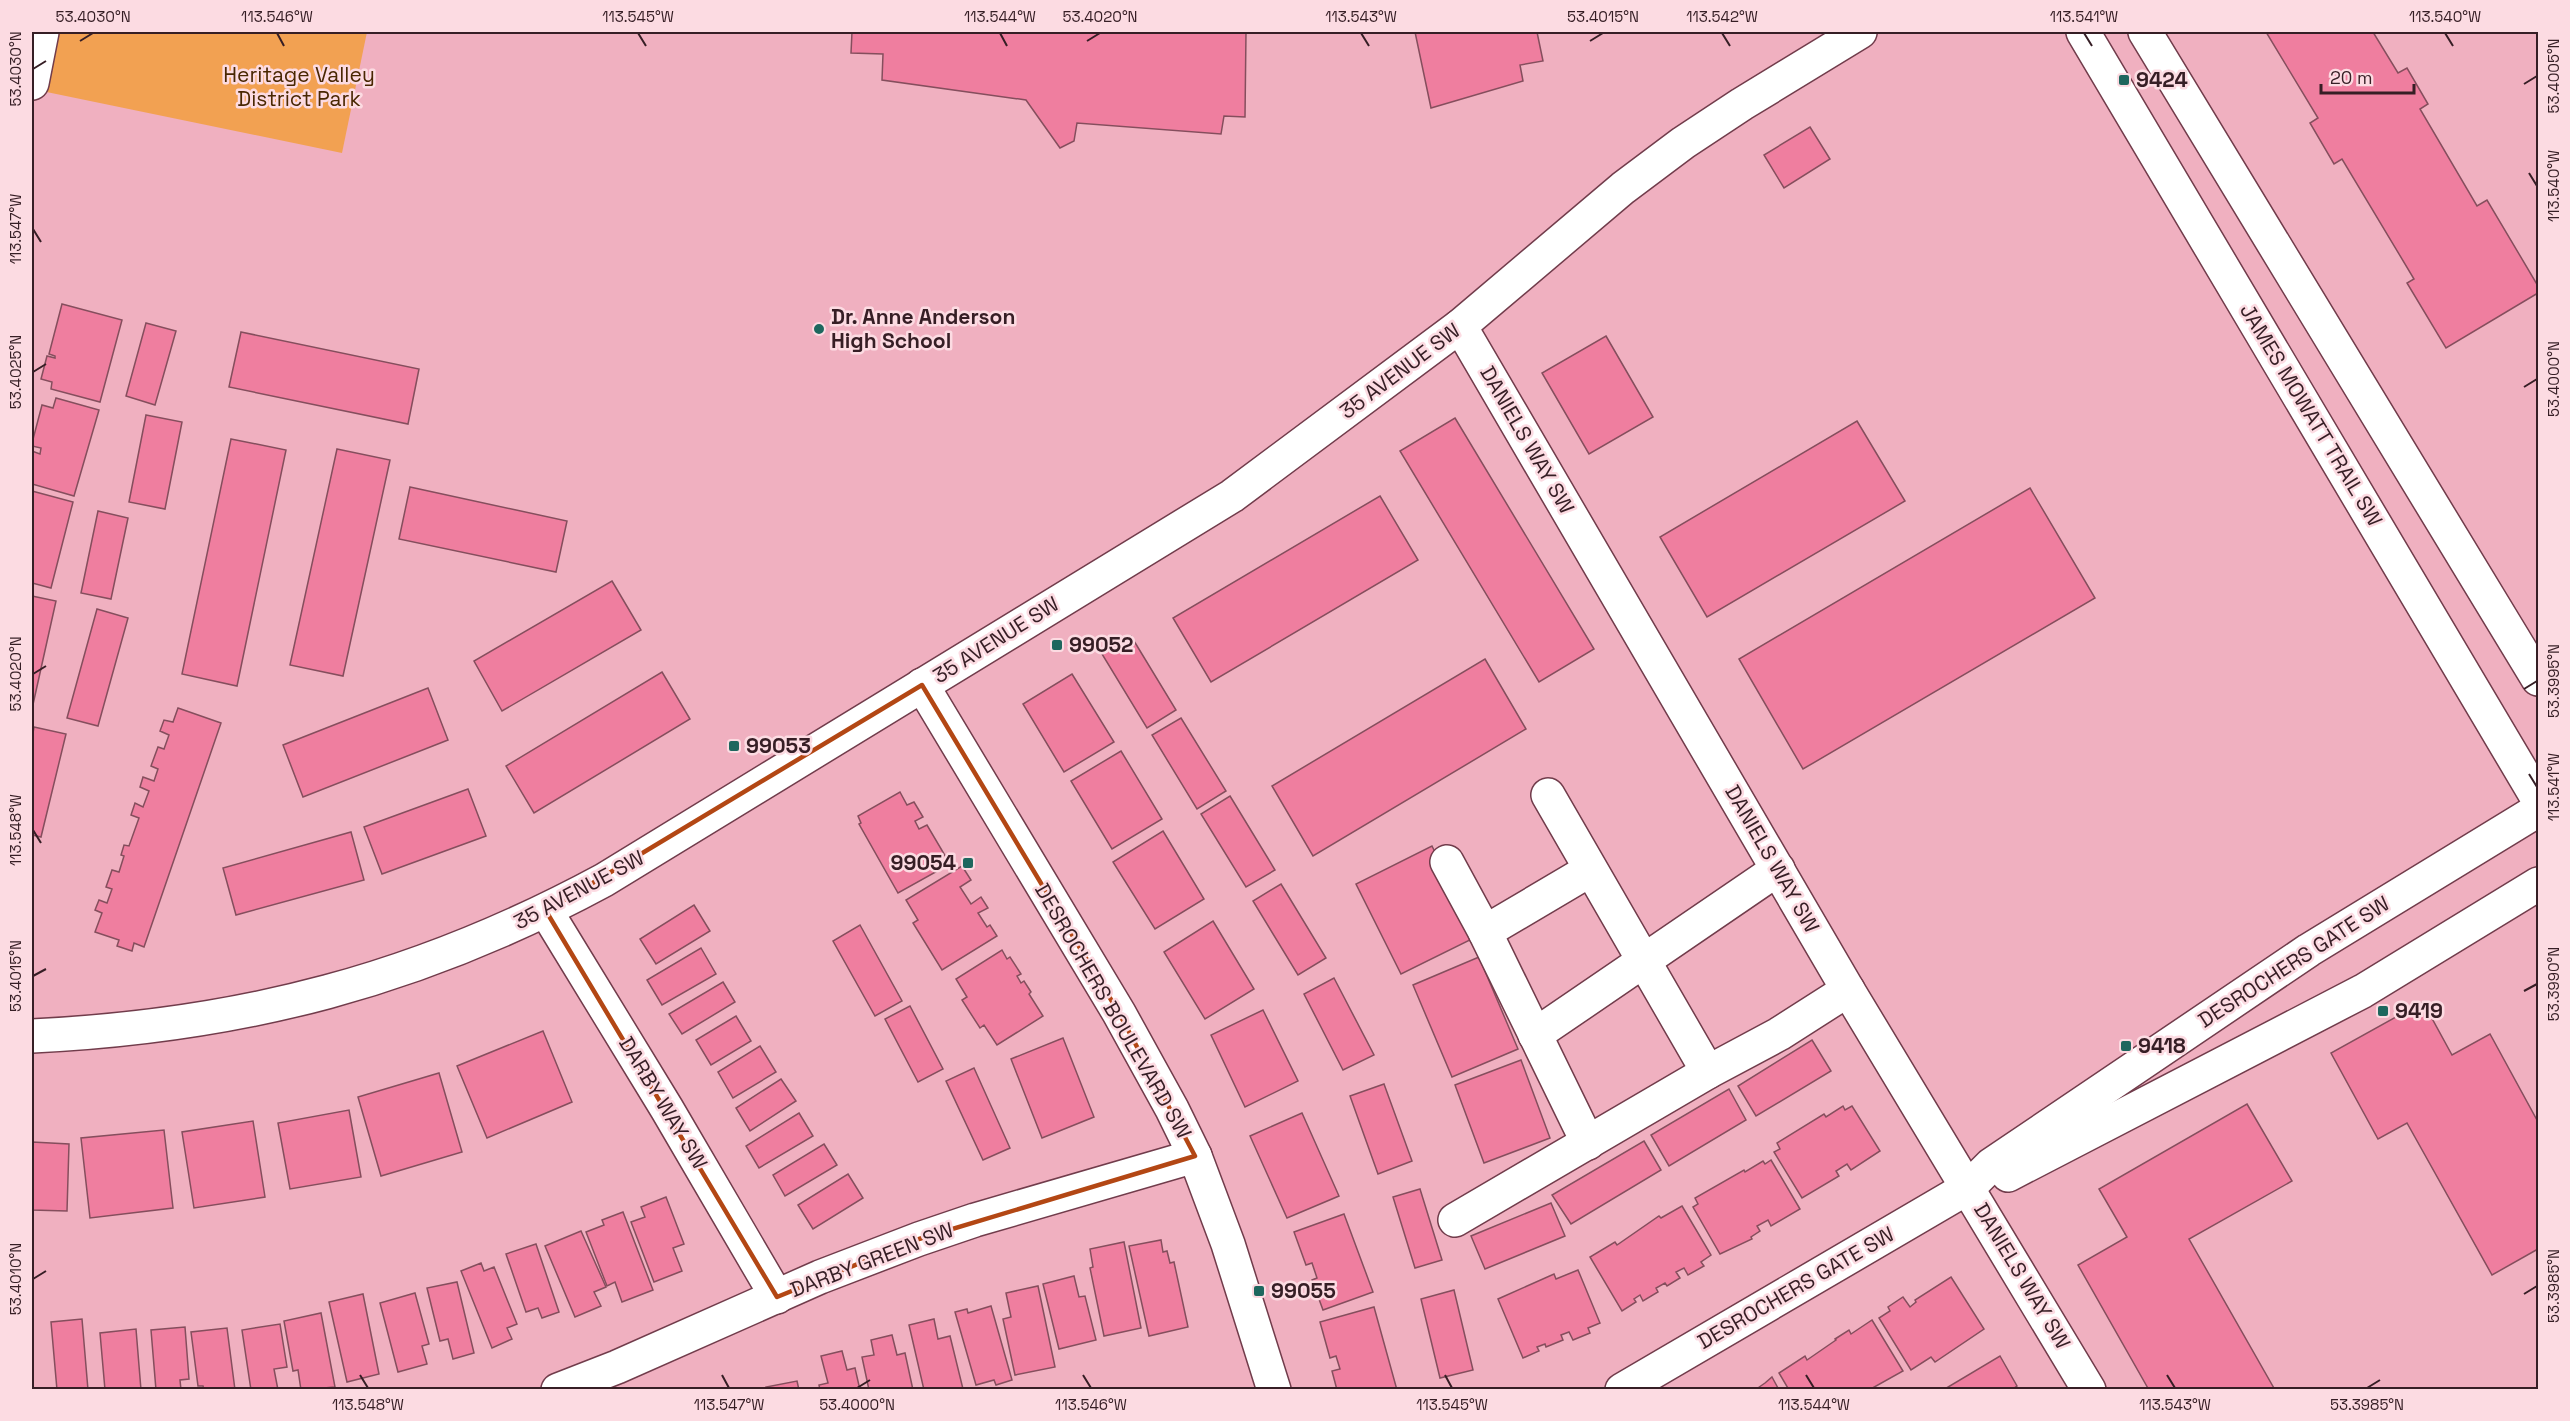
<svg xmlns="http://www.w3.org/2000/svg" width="2570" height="1421" font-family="'Space Grotesk',sans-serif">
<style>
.green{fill:#f2a152}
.building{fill:#ef7e9f;stroke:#854e5d;stroke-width:1.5}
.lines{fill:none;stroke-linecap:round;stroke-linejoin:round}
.street-casing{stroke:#713c4b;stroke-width:36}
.secondary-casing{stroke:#713c4b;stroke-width:36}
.street{stroke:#fff;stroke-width:33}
.secondary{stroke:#fff;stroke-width:33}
.marked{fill:none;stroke:#b34714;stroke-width:4.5;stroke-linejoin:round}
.ticks{fill:none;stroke:#361e25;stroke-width:2}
.poi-dot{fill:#1e675e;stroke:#fcdbe2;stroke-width:2}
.labels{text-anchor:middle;stroke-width:5;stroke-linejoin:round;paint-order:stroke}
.park-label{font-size:21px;fill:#492702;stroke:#fcdbe2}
.poi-label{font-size:21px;font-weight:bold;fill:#361e25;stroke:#fcdbe2;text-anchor:start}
.street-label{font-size:21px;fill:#361e25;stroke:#fcdbe2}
.neatline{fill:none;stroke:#361e25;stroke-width:2}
.ticks-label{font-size:15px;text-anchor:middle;fill:#361e25}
</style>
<rect width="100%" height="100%" fill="#f0b0c0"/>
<path class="green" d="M32,32H367L342,153L32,89Z"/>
<g class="building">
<path d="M852,32H1246L1245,117L1224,116L1221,134L1077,123L1074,141L1060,148L1026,100L882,80L883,54L851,53Z"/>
<path d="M1415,32H1537L1543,61L1520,65L1523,81L1431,108Z"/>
<path d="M2266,32H2373L2398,73L2407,68L2428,104L2420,109L2477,206L2487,200L2538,286V293L2446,348L2407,283L2414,279L2342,159L2334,164L2310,123L2318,118Z"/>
<path d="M1810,127L1830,159L1784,188L1764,155Z"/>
<path d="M62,304L122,320L100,402L51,389L52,382L41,379L47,356L55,358V356L49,354Z"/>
<path d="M146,323L176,331L155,405L126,396Z"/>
<path d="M241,332L419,369L408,424L229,387Z"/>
<path d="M1606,336L1653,417L1589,454L1542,373Z"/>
<path d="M56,398L99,410L74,496L32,484V451L40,454L41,448L32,446V443L42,405L53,408Z"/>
<path d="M146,415L182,422L165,509L129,502Z"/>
<path d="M1455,418L1594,649L1539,682L1400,451Z"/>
<path d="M1857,421L1905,501L1707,617L1660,537Z"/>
<path d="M231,439L286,450L237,686L182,674Z"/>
<path d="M337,449L390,460L343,676L290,665Z"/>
<path d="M410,487L567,521L556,572L399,539Z"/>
<path d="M2030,488L2095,598L1803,769L1739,659Z"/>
<path d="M32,491L73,502L51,588L32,583Z"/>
<path d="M1380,496L1418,560L1211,682L1173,618Z"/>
<path d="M98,511L128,518L111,599L81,593Z"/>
<path d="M612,581L641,630L502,711L474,661Z"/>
<path d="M32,596L56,601L32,709Z"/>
<path d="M97,609L128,618L98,726L67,718Z"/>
<path d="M1131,636L1176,710L1147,728L1102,654Z"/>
<path d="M1485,659L1526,729L1313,856L1272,786Z"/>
<path d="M662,672L690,719L534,813L506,766Z"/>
<path d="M1072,674L1114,742L1064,772L1023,704Z"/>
<path d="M428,688L448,740L303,797L283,745Z"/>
<path d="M178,708L221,723L144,947L134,943L132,951L117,946L119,940L95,932L102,913L95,910L99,900L107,903L112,889L106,887L112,870L119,872L124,856L121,855L124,845L129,846L139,818L131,815L135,803L143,807L149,791L140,787L143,777L154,781L158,769L151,766L158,747L164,749L169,735L160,731L164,720L173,722Z"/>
<path d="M1181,718L1226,791L1197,809L1152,735Z"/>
<path d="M34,727L66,734L41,837L32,835V739Z"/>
<path d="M1121,751L1162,819L1112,849L1071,781Z"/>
<path d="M468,789L486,836L382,874L364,827Z"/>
<path d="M900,792L907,805L914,802L923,817L915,821L919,829L927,825L950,864L898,893L859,824L861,823L858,816Z"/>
<path d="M1230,796L1275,870L1246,887L1201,814Z"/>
<path d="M1163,831L1204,899L1155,929L1113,862Z"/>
<path d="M351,832L364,880L236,915L223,868Z"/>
<path d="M1432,846L1476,937L1401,974L1356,884Z"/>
<path d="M962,866L971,880L960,887L971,904L981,897L988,908L978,913L987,927L990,925L997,936L942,970L913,923L918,920L906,900Z"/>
<path d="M1281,884L1326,958L1298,975L1253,901Z"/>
<path d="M694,905L710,931L656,964L640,939Z"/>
<path d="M1213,921L1254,989L1205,1019L1164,952Z"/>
<path d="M860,925L902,1001L875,1016L833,941Z"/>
<path d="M701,948L716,974L662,1005L647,980Z"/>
<path d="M1002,950L1007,959L1010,957L1021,974L1017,976L1021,983L1024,981L1031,992L1029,994L1043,1016L997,1045L984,1025L980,1028L962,1000L967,997L956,979Z"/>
<path d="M1479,957L1518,1049L1452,1077L1413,985Z"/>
<path d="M1334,978L1374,1055L1343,1070L1304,994Z"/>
<path d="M723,982L735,1002L682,1034L669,1014Z"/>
<path d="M2423,1002L2452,1055L2490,1034L2538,1122V1249L2492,1275L2407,1123L2378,1139L2331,1053Z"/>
<path d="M910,1006L943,1069L918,1082L885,1019Z"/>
<path d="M1263,1010L1298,1081L1245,1107L1211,1035Z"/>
<path d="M736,1016L751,1041L711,1065L696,1040Z"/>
<path d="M543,1031L572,1102L487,1138L457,1066Z"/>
<path d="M1063,1038L1094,1117L1042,1138L1011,1059Z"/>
<path d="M1812,1040L1831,1071L1756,1116L1738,1086Z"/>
<path d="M760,1046L776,1072L733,1098L718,1072Z"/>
<path d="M1521,1060L1550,1138L1484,1163L1455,1085Z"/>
<path d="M974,1068L1010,1148L983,1160L946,1081Z"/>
<path d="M439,1073L462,1152L381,1176L358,1097Z"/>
<path d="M781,1079L796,1101L750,1131L736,1108Z"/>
<path d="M1384,1084L1412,1161L1378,1174L1350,1096Z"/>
<path d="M1729,1089L1746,1120L1669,1166L1651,1135Z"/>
<path d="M2247,1104L2292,1181L2189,1239L2275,1390H2149L2078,1265L2127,1237L2099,1189Z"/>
<path d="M1843,1106L1845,1110L1852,1106L1880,1151L1851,1170L1847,1164L1836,1171L1839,1176L1802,1198L1774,1152L1780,1149L1777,1143L1824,1114L1826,1117Z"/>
<path d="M349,1110L361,1177L290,1189L278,1123Z"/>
<path d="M799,1113L813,1136L759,1168L746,1146Z"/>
<path d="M1302,1113L1339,1196L1287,1218L1250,1136Z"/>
<path d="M253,1121L265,1197L194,1208L182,1132Z"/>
<path d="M164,1130L173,1208L90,1218L81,1138Z"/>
<path d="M1644,1141L1661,1170L1571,1224L1552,1195Z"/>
<path d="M32,1142L69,1144L67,1211L32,1210Z"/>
<path d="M824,1144L837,1165L785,1196L773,1175Z"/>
<path d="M1771,1160L1800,1209L1771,1226L1768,1220L1757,1226L1760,1231L1751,1237L1752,1239L1720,1254L1693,1207L1698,1204L1695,1198L1744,1170L1745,1172L1763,1161L1765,1164Z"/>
<path d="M848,1174L863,1198L813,1229L798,1205Z"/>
<path d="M1420,1189L1442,1260L1415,1268L1393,1197Z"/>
<path d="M666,1197L684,1244L673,1248L682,1271L654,1282L631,1222L645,1217L641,1207Z"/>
<path d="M1551,1203L1565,1236L1485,1269L1471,1236Z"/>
<path d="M1682,1206L1711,1255L1701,1262L1704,1266L1688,1275L1684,1268L1676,1272L1680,1278L1667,1286L1665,1283L1656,1288L1658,1292L1643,1301L1640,1295L1634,1299L1636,1302L1622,1311L1590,1257L1615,1242L1617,1245L1659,1216L1661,1218Z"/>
<path d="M623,1212L653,1290L622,1302L615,1282L607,1286L586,1232L604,1225L602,1220Z"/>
<path d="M1344,1214L1373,1292L1323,1310L1312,1280L1317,1278L1312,1263L1306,1265L1294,1232Z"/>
<path d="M581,1231L606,1287L594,1292L601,1306L575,1317L545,1246Z"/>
<path d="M1161,1240L1163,1252L1167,1251L1170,1263L1174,1262L1188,1327L1149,1336L1129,1246Z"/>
<path d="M1124,1242L1141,1328L1104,1336L1090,1268L1093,1267L1090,1249Z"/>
<path d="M536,1244L559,1312L542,1318L538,1308L526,1312L506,1254Z"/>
<path d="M481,1263L484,1271L494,1267L517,1324L507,1328L512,1339L492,1348L461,1271Z"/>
<path d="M1578,1270L1600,1323L1588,1328L1590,1333L1573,1340L1569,1332L1561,1335L1563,1340L1546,1347L1545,1344L1537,1347L1539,1351L1523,1358L1498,1299L1554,1274L1556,1279Z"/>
<path d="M1074,1276L1079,1297L1085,1296L1096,1340L1059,1349L1043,1284Z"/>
<path d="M1951,1277L1984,1329L1935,1362L1931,1357L1911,1370L1879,1318L1890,1311L1888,1307L1903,1297L1910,1307L1916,1302L1915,1300Z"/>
<path d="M457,1282L474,1353L453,1359L448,1339L440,1341L427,1288Z"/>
<path d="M1038,1286L1055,1367L1015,1375L1003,1319L1011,1317L1006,1293Z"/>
<path d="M1454,1290L1473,1370L1440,1378L1421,1299Z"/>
<path d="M415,1293L429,1344L422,1346L427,1364L398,1372L380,1303Z"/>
<path d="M363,1294L379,1374L347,1382L329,1302Z"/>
<path d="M991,1306L1012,1380L996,1385L994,1380L976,1385L955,1312L967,1309L968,1313Z"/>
<path d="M1374,1307L1397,1390H1337L1332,1371L1340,1369L1336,1356L1330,1358L1320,1322Z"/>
<path d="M321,1313L335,1387L301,1390L298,1370L293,1371L284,1321Z"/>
<path d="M82,1319L88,1390H57L51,1322Z"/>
<path d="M934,1319L938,1339L950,1336L963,1389L924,1390L909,1325Z"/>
<path d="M1872,1320L1903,1371L1869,1390H1789L1779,1373L1805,1356L1807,1360L1836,1340L1835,1339L1849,1330L1851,1334Z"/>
<path d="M280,1324L287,1367L274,1369L278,1390H251L242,1330Z"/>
<path d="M185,1327L189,1379L180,1380L181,1390H156L151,1330Z"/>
<path d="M227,1328L235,1390H204L203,1386H198L191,1332Z"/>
<path d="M136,1329L141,1390H105L100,1333Z"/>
<path d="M892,1335L897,1355L905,1353L913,1390H869L862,1357L874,1355L871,1340Z"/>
<path d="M842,1351L847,1370L855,1368L860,1390H820L819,1385L828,1383L821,1356Z"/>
<path d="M2000,1356L2017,1386L2011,1390H1943Z"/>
<path d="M1772,1377L1779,1390H1755L1765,1383Z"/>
<path d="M797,1381L799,1390H767L766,1387Z"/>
</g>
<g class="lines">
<g class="street-casing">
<g id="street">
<path d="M1460,326L1848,990L2089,1390"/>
<path d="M1548,795L1708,1072"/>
<path d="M1447,862L1485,932L1588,1143"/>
<path d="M546,911L667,1109L777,1297"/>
<path d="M1485,932L1590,870"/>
<path d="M1535,1035L1778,869"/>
<path d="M1455,1220L1708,1072L1779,1034L1848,990"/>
<path d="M558,1390L617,1367L820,1277L919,1239L975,1220L1195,1156"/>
</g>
</g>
<g class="secondary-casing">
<g id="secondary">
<path d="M2083,32L2538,799"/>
<path d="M2145,32L2538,679"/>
<path d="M32,83L42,32"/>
<path d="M922,685L1119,1013L1172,1109L1195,1156L1228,1244L1274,1390"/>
<path d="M32,1036C242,1026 419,980 604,880L1232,496L1460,326L1623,188L1683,143L1742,104L1860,32"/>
<path d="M2008,1175L2363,991L2538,884"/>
<path d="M1622,1390L1969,1187L1991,1165L2309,950L2538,810"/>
</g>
</g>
<use href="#street" class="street"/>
<use href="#secondary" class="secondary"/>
</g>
<path class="marked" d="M922,685L1119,1013L1195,1156L919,1239L777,1297L546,911Z"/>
<path class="ticks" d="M277,33L284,46M638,33L646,46M1000,33L1007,46M1361,33L1369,46M1722,33L1730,46M2084,33L2092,46M2445,33L2453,46M80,41L93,33M1087,41L1100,33M1590,41L1603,33M33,69L46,61M2524,84L2537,76M2529,173L2537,186M33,229L41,242M33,372L46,364M2524,387L2537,379M33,674L46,666M2524,689L2537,681M2529,774L2537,787M33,830L41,843M33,976L46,969M2524,991L2537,984M33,1279L46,1271M2524,1294L2537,1286M360,1375L368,1388M722,1375L729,1388M1083,1375L1091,1388M1445,1375L1452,1388M1806,1375L1814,1388M2167,1375L2175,1388M857,1388L870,1380M2367,1388L2380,1380"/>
<g class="poi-dot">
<rect x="2118" y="74" width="12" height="12" rx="3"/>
<circle cx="819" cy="329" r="6"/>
<rect x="1051" y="639" width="12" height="12" rx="3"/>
<rect x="728" y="740" width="12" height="12" rx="3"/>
<rect x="962" y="857" width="12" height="12" rx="3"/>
<rect x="2377" y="1005" width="12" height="12" rx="3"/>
<rect x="2120" y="1040" width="12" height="12" rx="3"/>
<rect x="1253" y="1285" width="12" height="12" rx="3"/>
</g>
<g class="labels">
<g class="park-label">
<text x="299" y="82">Heritage Valley<tspan x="299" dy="24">District Park</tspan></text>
</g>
<g class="poi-label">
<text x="2136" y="87">9424</text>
<text x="831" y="324">Dr. Anne Anderson<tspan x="831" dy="24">High School</tspan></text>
<text x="1069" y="652">99052</text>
<text x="746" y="753">99053</text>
<text x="956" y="870" text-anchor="end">99054</text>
<text x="2395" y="1018">9419</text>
<text x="2138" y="1053">9418</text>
<text x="1271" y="1298">99055</text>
</g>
<g class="street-label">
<text transform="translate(1400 371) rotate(-37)" y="7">35 AVENUE SW</text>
<text transform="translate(2311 415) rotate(59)" y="7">JAMES MOWATT TRAIL SW</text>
<text transform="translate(1527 440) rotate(60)" y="7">DANIELS WAY SW</text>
<text transform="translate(996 640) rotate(-32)" y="7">35 AVENUE SW</text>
<text transform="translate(1772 859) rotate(60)" y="7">DANIELS WAY SW</text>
<text transform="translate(579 890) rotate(-28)" y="7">35 AVENUE SW</text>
<text transform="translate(2294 962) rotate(-33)" y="7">DESROCHERS GATE SW</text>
<text transform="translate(1113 1011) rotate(60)" y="7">DESROCHERS BOULEVARD SW</text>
<text transform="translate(663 1103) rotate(59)" y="7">DARBY WAY SW</text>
<text transform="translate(872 1260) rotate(-21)" y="7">DARBY GREEN SW</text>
<text transform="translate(2022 1276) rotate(59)" y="7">DANIELS WAY SW</text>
<text transform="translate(1796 1288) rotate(-30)" y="7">DESROCHERS GATE SW</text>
</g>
</g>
<rect width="2570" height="1421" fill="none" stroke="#fcdbe2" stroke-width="66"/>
<path d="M2321 84v9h93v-9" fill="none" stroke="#361e25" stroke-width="3"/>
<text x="2330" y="84" font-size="18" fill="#361e25" stroke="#fcdbe2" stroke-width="4.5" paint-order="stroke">20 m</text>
<rect x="33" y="33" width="2504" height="1355" class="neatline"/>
<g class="ticks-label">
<text x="93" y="22">53.4030°N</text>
<text x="277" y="22">113.546°W</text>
<text x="638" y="22">113.545°W</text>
<text x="1000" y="22">113.544°W</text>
<text x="1100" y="22">53.4020°N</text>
<text x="1361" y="22">113.543°W</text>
<text x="1603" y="22">53.4015°N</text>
<text x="1722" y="22">113.542°W</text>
<text x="2084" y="22">113.541°W</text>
<text x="2445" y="22">113.540°W</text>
<text transform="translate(16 69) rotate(-90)" y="5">53.4030°N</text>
<text transform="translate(2554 76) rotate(-90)" y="5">53.4005°N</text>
<text transform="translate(2554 186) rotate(-90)" y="5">113.540°W</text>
<text transform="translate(16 229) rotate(-90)" y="5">113.547°W</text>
<text transform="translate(16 372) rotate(-90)" y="5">53.4025°N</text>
<text transform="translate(2554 379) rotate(-90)" y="5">53.4000°N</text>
<text transform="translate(16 674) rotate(-90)" y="5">53.4020°N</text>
<text transform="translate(2554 681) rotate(-90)" y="5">53.3995°N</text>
<text transform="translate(2554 787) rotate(-90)" y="5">113.541°W</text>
<text transform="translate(16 830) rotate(-90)" y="5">113.548°W</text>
<text transform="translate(16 976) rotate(-90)" y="5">53.4015°N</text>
<text transform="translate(2554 984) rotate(-90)" y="5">53.3990°N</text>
<text transform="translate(16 1279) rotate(-90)" y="5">53.4010°N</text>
<text transform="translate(2554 1286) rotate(-90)" y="5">53.3985°N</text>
<text x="368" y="1410">113.548°W</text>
<text x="729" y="1410">113.547°W</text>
<text x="857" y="1410">53.4000°N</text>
<text x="1091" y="1410">113.546°W</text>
<text x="1452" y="1410">113.545°W</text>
<text x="1814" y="1410">113.544°W</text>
<text x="2175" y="1410">113.543°W</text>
<text x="2367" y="1410">53.3985°N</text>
</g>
</svg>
